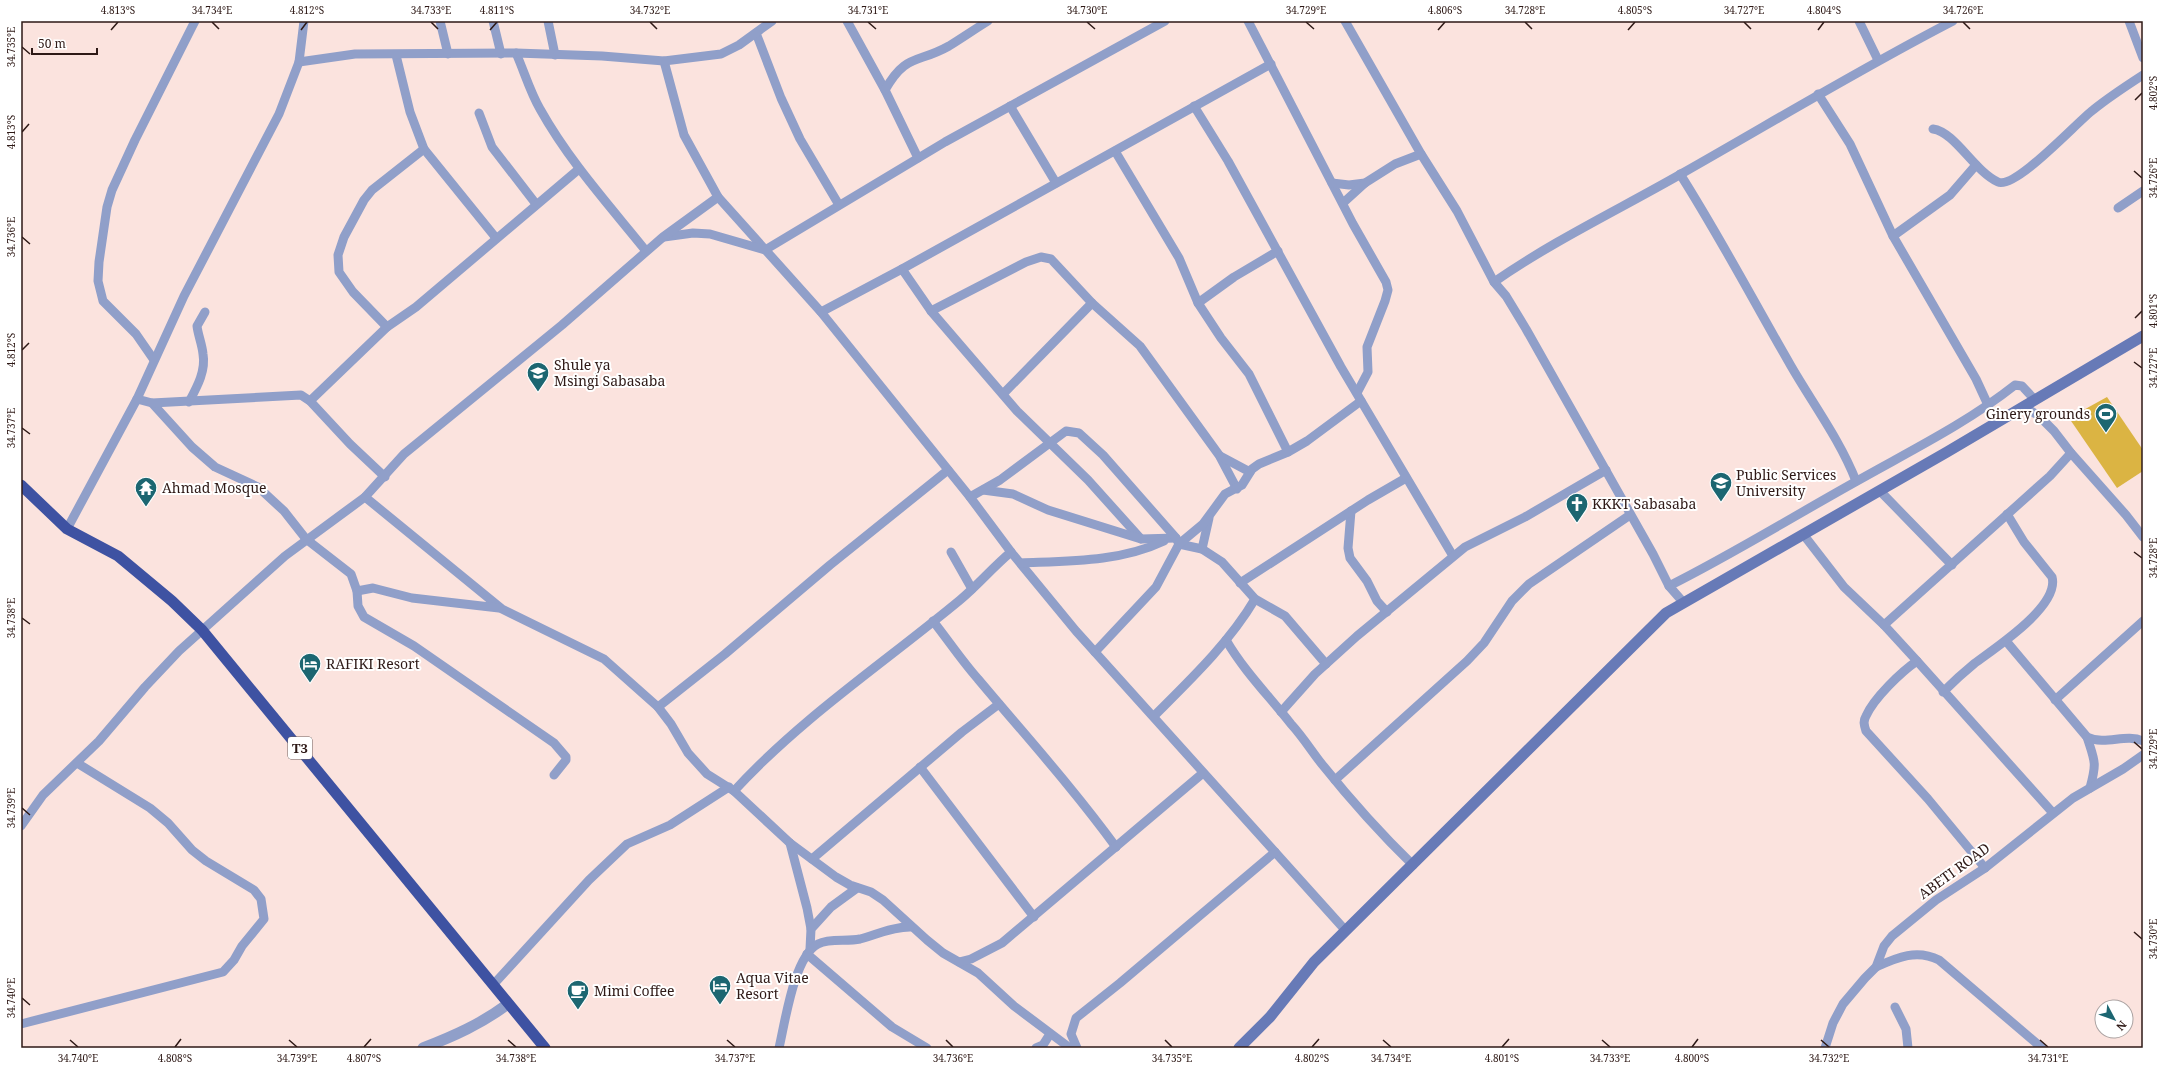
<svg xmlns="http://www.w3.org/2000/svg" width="2164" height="1069" font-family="'Noto Serif',serif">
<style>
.green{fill:#dbb443}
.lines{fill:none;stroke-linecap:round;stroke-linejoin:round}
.minor{stroke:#909fc9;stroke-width:9}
.tertiary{stroke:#909fc9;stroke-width:11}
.secondary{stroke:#677ab7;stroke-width:11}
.trunk{stroke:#3e52a2;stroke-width:11}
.ticks{fill:none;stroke:#2e1916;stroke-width:1.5}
.labels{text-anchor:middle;stroke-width:4;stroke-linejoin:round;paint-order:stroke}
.shield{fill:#fff;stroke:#6d5e5c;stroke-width:1}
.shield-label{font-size:13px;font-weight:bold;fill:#2e1916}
.poi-label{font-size:14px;fill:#2e1916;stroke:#fff;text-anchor:start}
.street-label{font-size:14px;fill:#2e1916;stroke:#fff}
.neatline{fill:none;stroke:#2e1916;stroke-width:1.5}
.ticks-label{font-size:10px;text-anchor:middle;fill:#2e1916}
</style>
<rect width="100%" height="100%" fill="#fbe3de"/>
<path class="green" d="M2107,397L2143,450V471L2117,488L2069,418Z"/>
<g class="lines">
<g class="minor">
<path d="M440,21L448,54"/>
<path d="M493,21L501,54"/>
<path d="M548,21L555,55"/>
<path d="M847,21L885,90L918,158"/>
<path d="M1248,21L1353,224L1386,282L1388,290L1385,301L1367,347L1368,372L1357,393"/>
<path d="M1345,21L1421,154L1457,211L1494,282L1506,296L1526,329L1653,554L1669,586L1683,602"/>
<path d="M1859,21L1878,60"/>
<path d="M2129,21L2143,58"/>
<path d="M756,33L781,98L800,139L839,205"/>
<path d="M516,53C524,71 530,92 540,109C569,161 609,205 646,251"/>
<path d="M396,55L410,112L424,149L496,238"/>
<path d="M664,61L684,135L718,197L821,312L970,497L1011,552L1076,631L1346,931"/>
<path d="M299,62L355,54L516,53L602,56L664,61L721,54L739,45L772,21"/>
<path d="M885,90C906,53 917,64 949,46C962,38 975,29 988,21"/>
<path d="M1818,94L1850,144L1893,236L1976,379L1988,405"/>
<path d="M1010,106L1056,183"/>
<path d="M1194,106L1228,161L1341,367L1453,556"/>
<path d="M479,113L492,147L536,204"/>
<path d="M1933,129C1955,132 1974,171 1998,182C2015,190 2077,122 2093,110C2109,97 2126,86 2143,75"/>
<path d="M1115,151L1179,258L1198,303L1221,338L1249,374L1288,452"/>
<path d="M1680,174C1720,237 1754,302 1791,366C1813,404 1840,440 1856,481"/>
<path d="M1332,183L1349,185L1365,183L1395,164L1421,154"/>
<path d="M1343,203L1365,183"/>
<path d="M2118,208L2143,191"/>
<path d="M1893,236L1950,195L1976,165"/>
<path d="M664,237L693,233L710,234L765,250L945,142L1165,21"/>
<path d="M902,269L931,311L1017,411L1088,480L1141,539"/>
<path d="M1494,282C1553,241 1618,210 1681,174C1771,123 1860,69 1953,21"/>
<path d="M1198,303L1234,277L1278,251"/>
<path d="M931,311L1026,262L1041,257L1051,259L1092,303L1140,346L1219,455L1237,489"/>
<path d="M821,312L902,269L1271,64"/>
<path d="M387,327L353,292L339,272L338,255L344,237L364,200L372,190L424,149"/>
<path d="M154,360L136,334L103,301L98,281L99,262L107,207L112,190L135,140L195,21"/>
<path d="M1003,394L1092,303"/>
<path d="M137,399L152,403L192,447L215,467L258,487L284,511L306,539L351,574L357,591L358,606L364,617L414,646L554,743L566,757V760L554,775"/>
<path d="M310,401L387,327L416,307L579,169"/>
<path d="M189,402C197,387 206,371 203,354C202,344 198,335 197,326L205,312"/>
<path d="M152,403L301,395L310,401L350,444L385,477"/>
<path d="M2025,407L2039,416L2054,431L2071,453L2126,515L2143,537"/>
<path d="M1220,456L1250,472"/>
<path d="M983,490L1013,494L1048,510L1141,539L1176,538"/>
<path d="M1880,491L1952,565"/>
<path d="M365,497L502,609L604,659L658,707L671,724L688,753L707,774L734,791L790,843L836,877L850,885L871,892L883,900L927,940L943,953L978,973L1014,1006L1070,1048"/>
<path d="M970,497L1000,480L1066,431L1079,433L1103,455L1176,538L1179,544L1202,549L1222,562L1255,599L1285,616L1326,664"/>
<path d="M1351,511L1348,548L1350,558L1367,581L1377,601L1387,612"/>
<path d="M67,529L137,399L184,296L279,114L299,62L304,21"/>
<path d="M1803,534L1844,587L1884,625L1917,661L2053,813"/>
<path d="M1202,549L1209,518"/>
<path d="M951,552L972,589"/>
<path d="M1021,563C1069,561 1120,562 1164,541"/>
<path d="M1240,583L1368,500L1406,478"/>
<path d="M1669,586C1733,554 1794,516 1857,481C1910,451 1967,423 2015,385L2022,386L2035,400"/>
<path d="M357,591L373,588L412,598L499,608"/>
<path d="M933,621C948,640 962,661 978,679C1025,735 1073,788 1116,847"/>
<path d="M1884,625L2050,476L2071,453"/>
<path d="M1226,640C1244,671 1269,696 1291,724C1302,736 1311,750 1321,763C1349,798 1380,833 1413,865"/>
<path d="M2006,641L2087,737C2106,746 2125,733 2143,741"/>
<path d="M1095,652L1156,587L1179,544L1203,524L1225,494L1242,485L1252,469L1259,464L1288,452L1307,441L1361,401"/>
<path d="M1917,661C1901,672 1874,698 1866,716C1863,721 1864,725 1866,731L1928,799L1985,868"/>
<path d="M1943,692C1953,682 1964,672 1975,663C1995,648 2060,606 2052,577L2024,542L2007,514"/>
<path d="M2055,700L2143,621"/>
<path d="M658,707L725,654L830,565L948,470"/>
<path d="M1281,712L1315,674L1357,636L1465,547L1525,517L1606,470"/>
<path d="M1154,716C1190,680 1229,643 1255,599"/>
<path d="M2087,737C2095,762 2097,762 2090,788"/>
<path d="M920,767L1034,917"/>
<path d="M1335,780L1467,661L1484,643L1512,601L1529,584L1630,515"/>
<path d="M734,791C801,718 884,663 960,600C978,585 993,567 1011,552"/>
<path d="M21,826L43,795L99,741L145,687L179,651L285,556L365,497L404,454L562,325L663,237L718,197"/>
<path d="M790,843L807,908L811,929"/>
<path d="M812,859L962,732L999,704"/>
<path d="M810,949L811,929L831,907L857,888"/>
<path d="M807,954L892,1027L927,1048"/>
<path d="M959,962L971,959L1002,943L1203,773"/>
<path d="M1876,967C1898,957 1917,949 1939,960L2042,1048"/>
<path d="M493,985L589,880L627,844L670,825L729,787"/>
<path d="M1895,1007L1906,1029L1908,1048"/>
<path d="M21,1024L223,972L234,960L242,946L264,919L261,899L254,890L206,861L192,850L168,823L150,808L77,763"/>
<path d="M779,1048C785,1023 794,956 818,944C830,938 847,942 860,939C878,934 892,927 910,927"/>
<path d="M1036,1048L1043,1045L1050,1034"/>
<path d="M1077,1048L1071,1034L1076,1018L1120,983L1275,852"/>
<path d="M1825,1048L1833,1023L1843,1004L1865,978L1876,967L1884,946L1892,936L1936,900L1985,868L2073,798L2123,769L2143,755"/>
</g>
<path class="tertiary" d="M423,1048C454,1036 481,1024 508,1004"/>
<path class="secondary" d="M1239,1048L1270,1017L1314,962L1666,613L1947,452L2143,336"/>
<path class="trunk" d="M21,485L67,529L118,556L172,601L202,630L545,1048"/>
</g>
<path class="ticks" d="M212,22L219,29M431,22L438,29M650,22L657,29M868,22L876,29M1087,22L1095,29M1306,22L1314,29M1525,22L1532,29M1744,22L1751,29M1963,22L1970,29M111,30L118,22M301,30L307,22M490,30L497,22M1438,30L1445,22M1628,30L1635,22M1818,30L1824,22M22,47L30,54M2135,100L2142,93M22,132L29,124M2134,171L2142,178M22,237L30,244M2135,318L2142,311M22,350L29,343M2134,362L2142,368M22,428L30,434M2134,552L2142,558M22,618L30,624M2134,742L2142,749M22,808L30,815M2134,932L2142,939M22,998L30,1005M70,1040L78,1047M289,1040L297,1047M508,1040L516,1047M727,1040L735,1047M946,1040L953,1047M1165,1040L1172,1047M1383,1040L1391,1047M1602,1040L1610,1047M1821,1040L1829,1047M2040,1040L2048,1047M175,1047L181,1039M364,1047L371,1039M1312,1047L1319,1039M1502,1047L1509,1039M1692,1047L1698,1039"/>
<defs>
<g id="school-pin" transform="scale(1.15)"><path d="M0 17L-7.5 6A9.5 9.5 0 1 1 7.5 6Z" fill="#1c6671" stroke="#fff"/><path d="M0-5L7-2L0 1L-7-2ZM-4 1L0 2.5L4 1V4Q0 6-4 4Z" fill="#fff"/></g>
<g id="stadium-pin" transform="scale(1.15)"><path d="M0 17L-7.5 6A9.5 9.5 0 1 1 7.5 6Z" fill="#1c6671" stroke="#fff"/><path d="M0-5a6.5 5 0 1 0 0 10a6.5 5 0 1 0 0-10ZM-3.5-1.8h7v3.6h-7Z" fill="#fff"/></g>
<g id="university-pin" transform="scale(1.15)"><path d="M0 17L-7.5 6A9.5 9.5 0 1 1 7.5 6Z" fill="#1c6671" stroke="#fff"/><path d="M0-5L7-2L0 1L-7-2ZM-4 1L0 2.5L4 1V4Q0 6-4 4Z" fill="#fff"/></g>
<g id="temple-pin" transform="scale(1.15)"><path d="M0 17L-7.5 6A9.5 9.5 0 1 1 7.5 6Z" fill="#1c6671" stroke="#fff"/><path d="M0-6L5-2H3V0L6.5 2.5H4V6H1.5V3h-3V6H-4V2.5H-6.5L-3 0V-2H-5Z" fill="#fff"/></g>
<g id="church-pin" transform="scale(1.15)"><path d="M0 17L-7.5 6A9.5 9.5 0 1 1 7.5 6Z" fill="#1c6671" stroke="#fff"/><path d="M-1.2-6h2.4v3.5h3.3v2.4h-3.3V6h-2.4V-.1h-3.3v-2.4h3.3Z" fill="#fff"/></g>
<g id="hotel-pin" transform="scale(1.15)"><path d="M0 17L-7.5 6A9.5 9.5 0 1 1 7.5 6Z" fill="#1c6671" stroke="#fff"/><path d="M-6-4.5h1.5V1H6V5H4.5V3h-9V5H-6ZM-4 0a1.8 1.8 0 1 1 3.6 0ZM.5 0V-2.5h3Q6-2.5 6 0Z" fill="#fff"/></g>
<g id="cafe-pin" transform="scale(1.15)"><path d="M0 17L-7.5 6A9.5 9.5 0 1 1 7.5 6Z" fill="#1c6671" stroke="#fff"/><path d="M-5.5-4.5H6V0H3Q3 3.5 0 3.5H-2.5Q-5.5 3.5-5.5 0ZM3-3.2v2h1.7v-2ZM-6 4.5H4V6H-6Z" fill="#fff"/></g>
</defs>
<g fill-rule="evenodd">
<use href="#school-pin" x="538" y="373"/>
<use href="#stadium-pin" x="2106" y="414"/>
<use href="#university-pin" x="1721" y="483"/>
<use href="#temple-pin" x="146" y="488"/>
<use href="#church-pin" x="1577" y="504"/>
<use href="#hotel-pin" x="310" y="664"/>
<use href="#hotel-pin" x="720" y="986"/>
<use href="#cafe-pin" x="578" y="991"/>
</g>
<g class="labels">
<rect class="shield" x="288" y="737" width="24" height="22" rx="3"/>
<g class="shield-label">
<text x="300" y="753">T3</text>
</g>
<g class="poi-label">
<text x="554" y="370">Shule ya<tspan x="554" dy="16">Msingi Sabasaba</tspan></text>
<text x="2090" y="419" text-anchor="end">Ginery grounds</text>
<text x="1736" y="480">Public Services<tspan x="1736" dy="16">University</tspan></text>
<text x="162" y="493">Ahmad Mosque</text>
<text x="1592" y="509">KKKT Sabasaba</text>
<text x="326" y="669">RAFIKI Resort</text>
<text x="736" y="983">Aqua Vitae<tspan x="736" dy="16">Resort</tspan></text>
<text x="594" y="996">Mimi Coffee</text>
</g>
<g class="street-label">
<text transform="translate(1954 871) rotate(-36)" y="5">ABETI ROAD</text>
</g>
</g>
<rect width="2164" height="1069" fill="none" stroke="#ffffff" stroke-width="44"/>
<g transform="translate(2114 1019) rotate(131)"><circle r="19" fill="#ffffff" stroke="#aba3a2"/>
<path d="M0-3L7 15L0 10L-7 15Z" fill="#1c6671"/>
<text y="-6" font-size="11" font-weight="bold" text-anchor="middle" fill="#2e1916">N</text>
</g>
<path d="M32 48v6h65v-6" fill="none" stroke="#2e1916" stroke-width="2"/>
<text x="38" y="48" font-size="12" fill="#2e1916" stroke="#ffffff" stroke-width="3" paint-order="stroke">50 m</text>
<rect x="22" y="22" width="2120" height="1025" class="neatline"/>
<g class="ticks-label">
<text x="118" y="14">4.813°S</text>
<text x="212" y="14">34.734°E</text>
<text x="307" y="14">4.812°S</text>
<text x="431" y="14">34.733°E</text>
<text x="497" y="14">4.811°S</text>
<text x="650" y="14">34.732°E</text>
<text x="868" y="14">34.731°E</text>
<text x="1087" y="14">34.730°E</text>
<text x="1306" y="14">34.729°E</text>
<text x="1445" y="14">4.806°S</text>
<text x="1525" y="14">34.728°E</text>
<text x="1635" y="14">4.805°S</text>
<text x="1744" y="14">34.727°E</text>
<text x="1824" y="14">4.804°S</text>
<text x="1963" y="14">34.726°E</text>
<text transform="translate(11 47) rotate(-90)" y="4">34.735°E</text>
<text transform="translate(2153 93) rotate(-90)" y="4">4.802°S</text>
<text transform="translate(11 132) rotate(-90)" y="4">4.813°S</text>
<text transform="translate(2153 178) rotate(-90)" y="4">34.726°E</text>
<text transform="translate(11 237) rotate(-90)" y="4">34.736°E</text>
<text transform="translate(2153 311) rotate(-90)" y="4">4.801°S</text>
<text transform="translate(11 350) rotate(-90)" y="4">4.812°S</text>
<text transform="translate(2153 368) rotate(-90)" y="4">34.727°E</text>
<text transform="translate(11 428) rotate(-90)" y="4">34.737°E</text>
<text transform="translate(2153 558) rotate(-90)" y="4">34.728°E</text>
<text transform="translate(11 618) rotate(-90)" y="4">34.738°E</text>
<text transform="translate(2153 749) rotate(-90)" y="4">34.729°E</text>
<text transform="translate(11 808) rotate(-90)" y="4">34.739°E</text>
<text transform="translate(2153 939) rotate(-90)" y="4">34.730°E</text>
<text transform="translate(11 998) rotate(-90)" y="4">34.740°E</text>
<text x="78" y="1062">34.740°E</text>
<text x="175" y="1062">4.808°S</text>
<text x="297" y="1062">34.739°E</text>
<text x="364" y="1062">4.807°S</text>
<text x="516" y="1062">34.738°E</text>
<text x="735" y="1062">34.737°E</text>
<text x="953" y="1062">34.736°E</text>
<text x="1172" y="1062">34.735°E</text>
<text x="1312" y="1062">4.802°S</text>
<text x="1391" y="1062">34.734°E</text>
<text x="1502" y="1062">4.801°S</text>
<text x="1610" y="1062">34.733°E</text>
<text x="1692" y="1062">4.800°S</text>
<text x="1829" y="1062">34.732°E</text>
<text x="2048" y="1062">34.731°E</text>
</g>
</svg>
